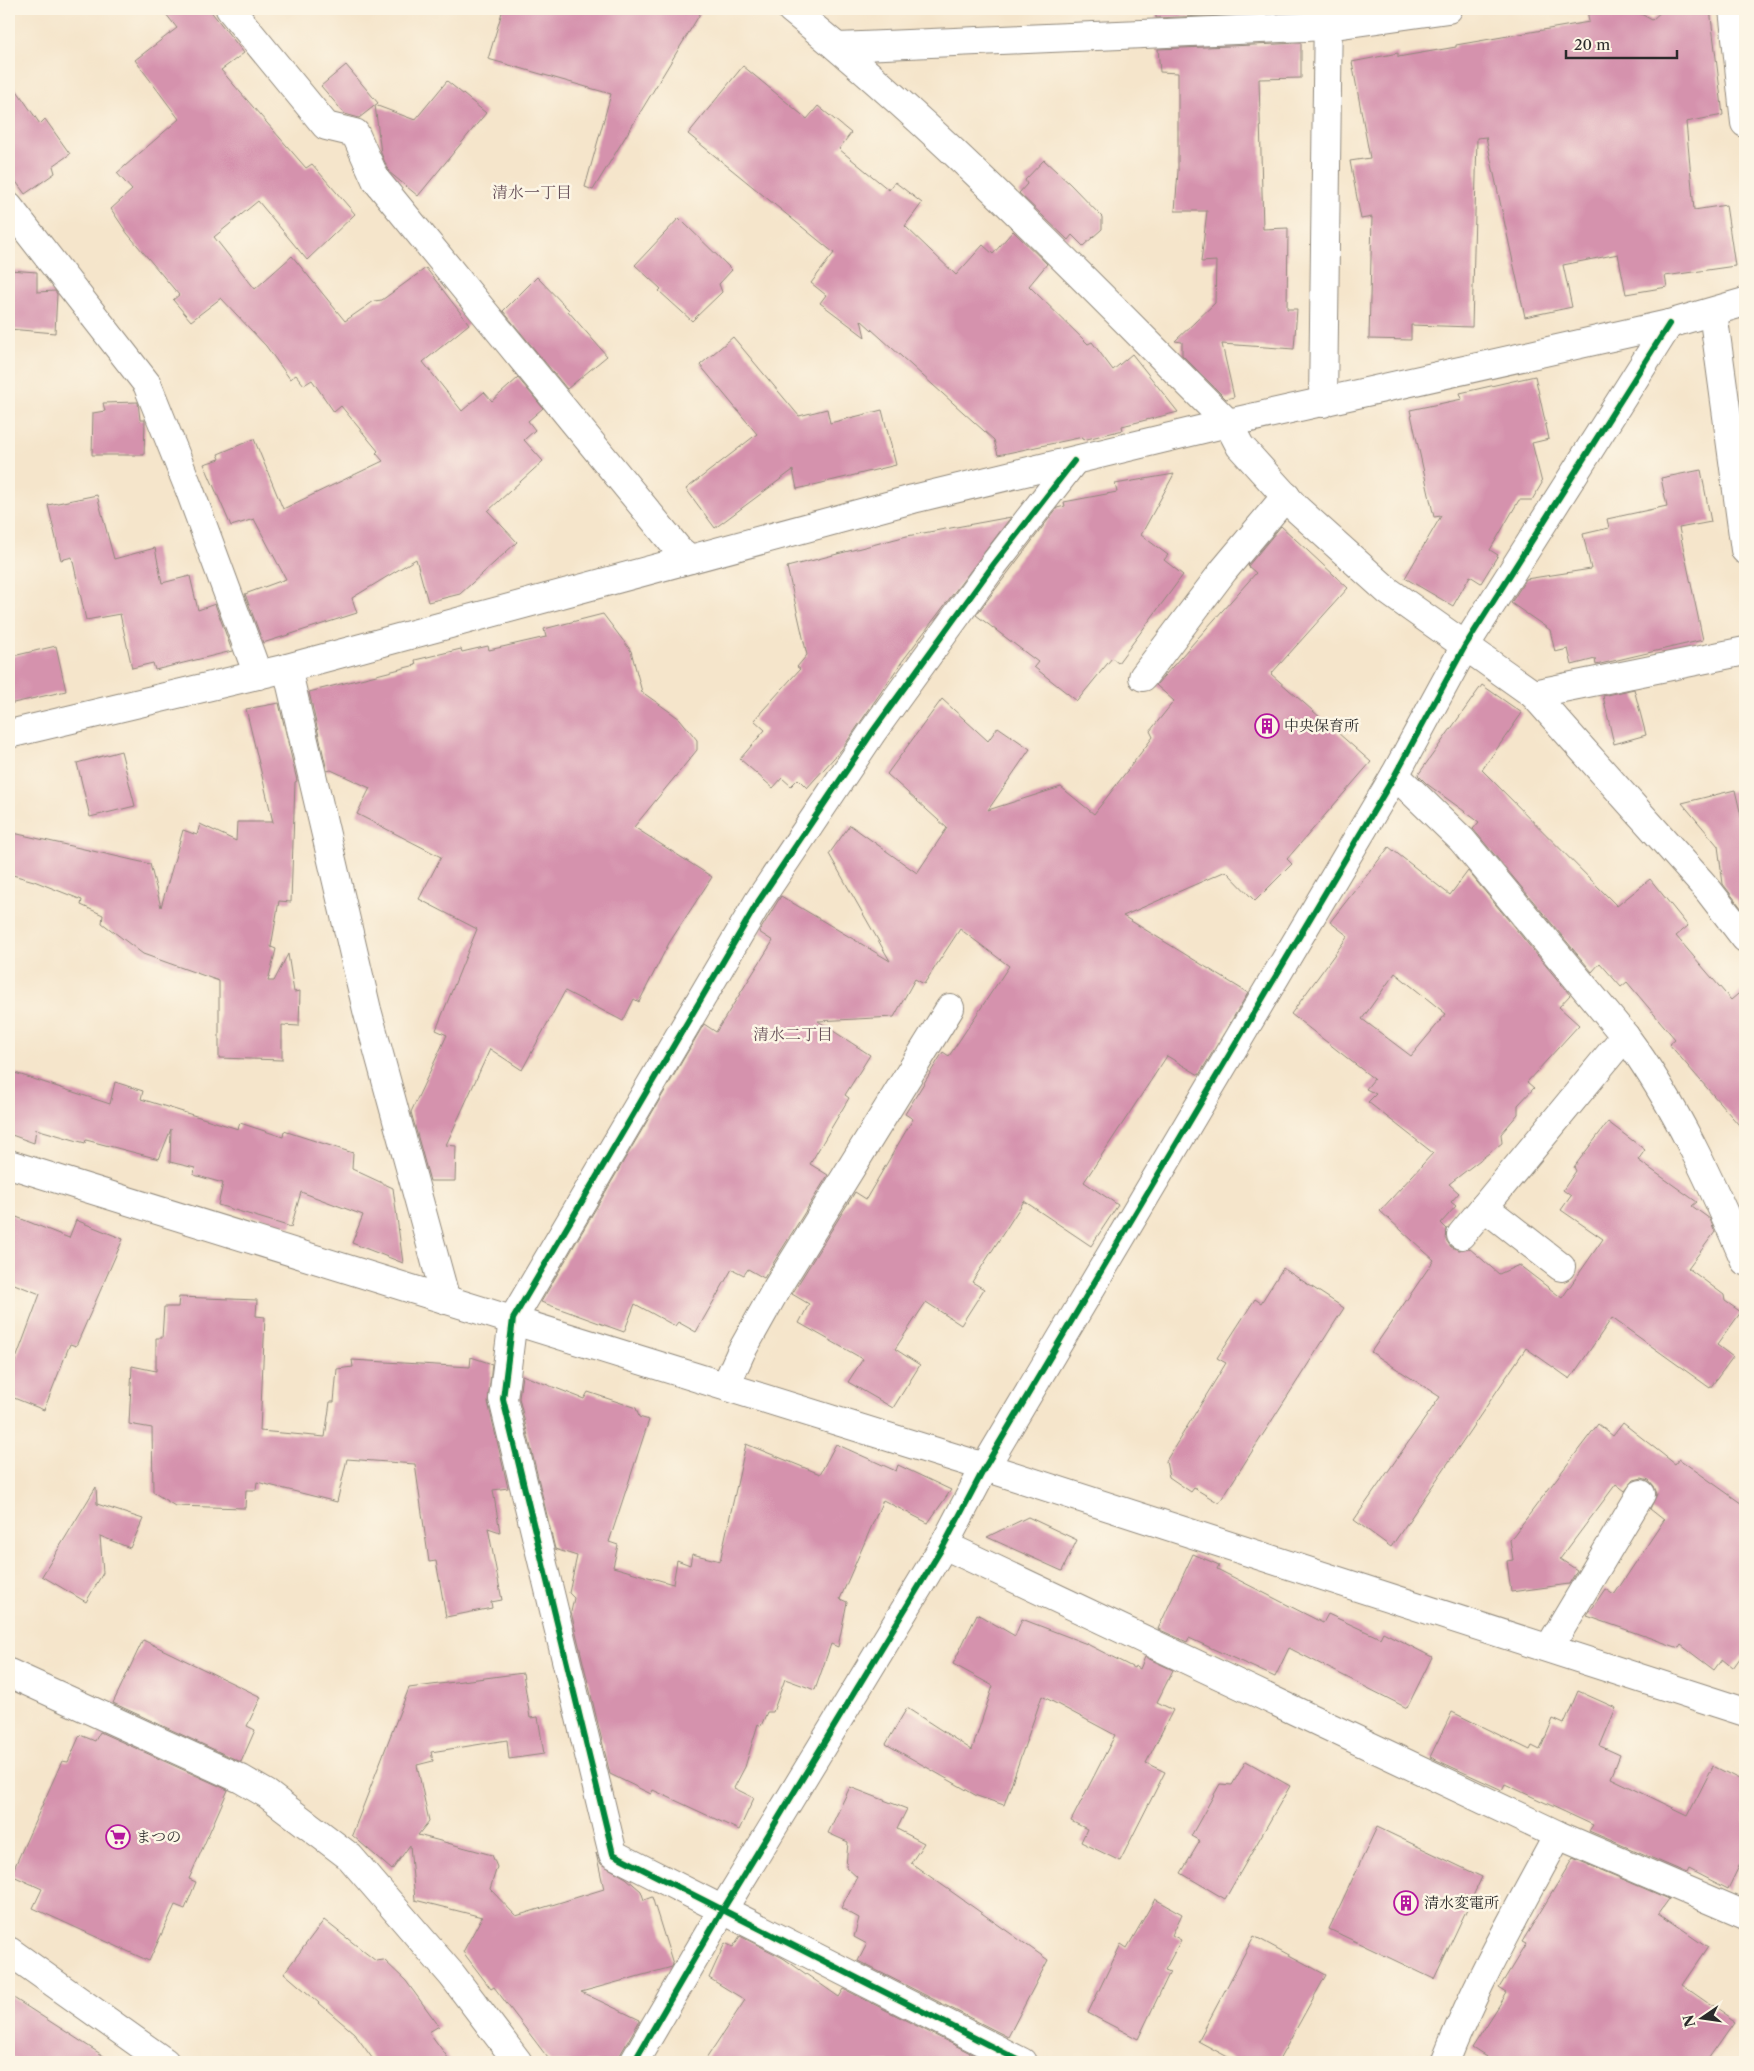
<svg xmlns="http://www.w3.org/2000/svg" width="1754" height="2071" font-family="'Libre Caslon Text','Noto Serif JP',serif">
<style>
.building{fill:#d592ad;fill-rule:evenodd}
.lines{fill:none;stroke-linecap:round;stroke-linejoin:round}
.minor-casing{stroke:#90887b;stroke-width:30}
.minor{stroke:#fff;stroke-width:28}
.cycleway-casing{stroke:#fcf5e5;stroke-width:9}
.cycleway{stroke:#00873e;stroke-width:6}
.labels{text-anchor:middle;stroke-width:5;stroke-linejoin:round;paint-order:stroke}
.poi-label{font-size:15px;fill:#2b2b2b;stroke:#fcf5e5;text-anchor:start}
.neighbourhood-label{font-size:16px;fill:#664f58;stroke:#fcf5e5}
</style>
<rect width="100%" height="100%" fill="#fcf5e5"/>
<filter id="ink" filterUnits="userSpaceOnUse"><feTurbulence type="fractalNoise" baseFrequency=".02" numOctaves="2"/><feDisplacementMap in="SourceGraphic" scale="10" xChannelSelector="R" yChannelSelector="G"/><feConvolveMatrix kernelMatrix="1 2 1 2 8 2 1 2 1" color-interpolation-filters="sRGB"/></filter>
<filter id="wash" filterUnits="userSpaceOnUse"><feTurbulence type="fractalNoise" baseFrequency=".0096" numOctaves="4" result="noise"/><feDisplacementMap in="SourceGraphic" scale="20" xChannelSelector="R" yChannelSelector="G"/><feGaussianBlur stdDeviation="1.12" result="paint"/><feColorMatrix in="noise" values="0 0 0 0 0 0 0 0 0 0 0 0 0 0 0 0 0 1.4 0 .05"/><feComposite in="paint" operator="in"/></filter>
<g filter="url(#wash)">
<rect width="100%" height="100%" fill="#f5e5cb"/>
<g id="blocks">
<g class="building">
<path d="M162,9H209L244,53L221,70L306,168L312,164L355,214L307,260L258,201L214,237L255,289L292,256L345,321L374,301L382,300L426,268L469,324L423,362L462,411L484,392L492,401L518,378L543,408L528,421L535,430L524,440L543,461L488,511L517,542L460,594L428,602L416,559L352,598L357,613L263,643L245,594L286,579L254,519L231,526L204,464L220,459L218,454L254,439L283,509L383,461L376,453L378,451L341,406L334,412L312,380L304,385L296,375L290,379L266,346L221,298L191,321L173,300L179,295L127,233L111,209L132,190L117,173L179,119L135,60L177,28Z"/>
<path d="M503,9H703L593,190L585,187L611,94L488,59Z"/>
<path d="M1156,9H1301V12L1156,18Z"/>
<path d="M1587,9H1632L1652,20L1664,9H1710L1723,115L1686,122L1694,210L1726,205L1735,266L1665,276L1667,287L1626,294L1618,254L1563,265L1572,307L1525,317L1486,137L1477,138L1472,327L1411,325V340L1369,339L1372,217L1361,219L1350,161L1370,158L1352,62L1398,53V57L1456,47V45L1589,22Z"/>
<path d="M1301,43V78L1259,79L1263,229L1288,228L1287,309H1297L1294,349L1222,344L1234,397L1226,399L1182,355V342L1175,341L1215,303L1216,261L1201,262L1207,211H1175L1178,171V73L1160,72L1158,49Z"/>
<path d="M346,65L378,103L359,118L345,114L321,86Z"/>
<path d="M743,66L807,119L818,106L851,133L839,149L889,190L895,182L922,203L905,226L956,275L983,245L993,254L1013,231L1047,264L1029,286L1088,344L1092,342L1113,370L1132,354L1178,412L1122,426L1123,430L1083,440V437L998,455L994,440L861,320L865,337L820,303L826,295L811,283L834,253L688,134Z"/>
<path d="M9,79L40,124L45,119L70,154L53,166L55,173L25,194L9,172Z"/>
<path d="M447,81L486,113L418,196L389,172L381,153L375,105L415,120Z"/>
<path d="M1044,160L1070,184L1102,217V229L1083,246L1072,235L1068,240L1019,193L1027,184L1025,180Z"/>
<path d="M679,218L732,270L719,284L722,292L692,321L659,291L661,289L635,265Z"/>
<path d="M9,270L37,272V292L55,291L57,294L55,333L9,329Z"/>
<path d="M537,277L569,310L568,311L607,356L567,389L503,311Z"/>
<path d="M733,337L799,416L827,409L830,423L882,410L896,465L797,489L793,470L715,528L686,489L757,434L700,365Z"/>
<path d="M1535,376L1549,439L1532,443L1542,483L1532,500H1519L1490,550L1498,555L1481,583L1470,576L1453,606L1405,578L1441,516L1434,517L1410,410L1462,399L1460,393Z"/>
<path d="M138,402L140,420H145L144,455H92L93,413L105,411L103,403Z"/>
<path d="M1701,470L1711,522L1679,528L1703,640L1596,665L1595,659L1572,665L1568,649L1555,652L1550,630L1511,603L1526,579L1591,569L1583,534L1609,528L1607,519L1667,506L1661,478Z"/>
<path d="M1174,474L1141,535L1168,555L1164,560L1183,575L1118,663L1112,658L1077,701L1034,667L1038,662L976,615L1057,508L1065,506L1064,502L1117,492L1115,484Z"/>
<path d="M97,495L114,559L155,548L162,583L190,576L198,610L215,604L232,651L155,670L153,663L132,668L120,614L86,620L72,557L61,560L48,505Z"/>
<path d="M1011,517L901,663L842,749L807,788L798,779L791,786L782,778L773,788L740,759L765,730L754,720L800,669L797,667L807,655L787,567L907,536Z"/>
<path d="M1281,526L1348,588L1271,674L1371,762L1287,859L1292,864L1255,901L1226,871L1123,916L1248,993L1199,1075L1167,1056L1084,1182L1118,1205L1091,1246L1024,1201L972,1282L984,1289L961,1325L926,1302L895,1349L920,1365L893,1408L848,1382L863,1359L799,1323L809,1304L792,1294L855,1192L866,1199L913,1119L905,1114L943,1052L949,1056L1009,966L960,929L924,984L915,979L894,1017L818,1021L870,1055L845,1095L849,1098L810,1164L828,1175L764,1278L748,1269L744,1275L732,1269L696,1332L678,1322L675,1326L635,1304L624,1332L541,1302L704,1024L716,1032L773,941L759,932L781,896L890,961L829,854L850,825L917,873L947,828L887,774L942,699L988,741L998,727L1030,749L988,810L1061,787L1094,814L1153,737L1150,731L1174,701L1156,685L1256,573L1248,566Z"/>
<path d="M603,614L631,651L642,692L680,719L697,740V750L634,827L712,877L669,943L639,1002L634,999L623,1021L565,991L522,1070L490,1049L446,1145L456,1146L455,1181H430L411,1112L447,1035L436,1030L477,929L419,899L441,857L357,814L370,788L331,770L327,771L309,692L416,665L415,660L461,649L462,652L488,646L489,650L546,637L544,629Z"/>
<path d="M56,646L66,691L9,704V657Z"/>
<path d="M1482,685L1522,713L1482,770L1617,906L1650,879L1688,926L1676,936L1731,1000L1745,988V1132L1669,1044L1675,1039L1627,982L1621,987L1600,963L1592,972L1473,829L1479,822L1427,784L1418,775Z"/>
<path d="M1634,689L1646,735L1614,744L1603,696Z"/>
<path d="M279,703L297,781L295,782L291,902L279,901L271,947L276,949L268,981H274L288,954L294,992L300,991L299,1026L282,1025V1060L219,1058V981L143,954L102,923L103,915L81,905L82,900L34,881L9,874V832L150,864L161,907L183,830L197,835L200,824L236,841L237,822H273L246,709Z"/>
<path d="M121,751L135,806L90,817L77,763Z"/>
<path d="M1735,790L1745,833V913L1723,884L1718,846L1682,803Z"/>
<path d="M1389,847L1450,895L1468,871L1570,995L1559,1007L1579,1025L1527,1082L1534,1088L1518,1105V1114L1501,1134L1502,1143L1449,1184L1459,1193L1451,1202L1456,1206L1441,1223L1447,1229L1446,1240L1451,1247L1459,1250L1469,1248L1499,1274L1519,1265L1562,1298L1603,1239L1561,1210L1571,1196L1563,1190L1576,1171L1574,1167L1608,1122L1645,1150L1638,1160L1697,1202L1692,1206L1710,1219L1715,1232L1688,1268L1724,1295L1725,1301L1741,1312L1717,1345L1733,1357L1710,1388L1612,1318L1570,1379L1526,1348L1391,1547L1354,1520L1440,1397L1371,1352L1434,1260L1380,1211L1433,1153L1368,1102L1376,1094L1366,1089L1374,1079L1291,1014L1348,936L1330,922ZM1395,973L1446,1014L1411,1056L1362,1019Z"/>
<path d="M9,1071L110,1104L115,1082L143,1091L141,1099L238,1129L240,1123L283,1137L284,1131L353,1153L352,1169L393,1188L403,1263L352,1243L363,1215L301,1192L291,1227L218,1205L223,1183L194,1175L195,1168L170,1162L171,1129L159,1159L86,1140L85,1143L36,1129L34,1143L9,1134Z"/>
<path d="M9,1214L69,1238L76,1220L123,1239L76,1346L70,1344L44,1410L9,1396V1378L40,1294L9,1282Z"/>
<path d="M1283,1268L1344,1308L1219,1503L1194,1488L1191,1492L1169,1477L1166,1461L1226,1363L1217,1358L1255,1299L1261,1303Z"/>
<path d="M179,1297L257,1300L256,1316L265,1317L260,1431L325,1437L330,1402H334L337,1369L353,1367L352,1360L470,1367L471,1357L492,1364L488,1402L508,1488L493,1490L500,1532L488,1528L502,1600L491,1602L492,1608L446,1617L436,1561L429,1562L415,1464L347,1459L337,1502L257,1482L256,1490H246L245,1508L175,1506L153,1492L152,1428L129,1424L132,1366L156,1371V1338H162L164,1307H178Z"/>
<path d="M522,1375L584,1399L588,1392L636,1408L639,1417L649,1420L609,1542L618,1545L613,1567L673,1584L677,1560L690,1565L692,1554L720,1561L746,1444L820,1474L836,1444L896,1471L898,1465L951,1490L928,1523L883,1500L840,1599L847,1602L838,1647L831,1644L815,1690L785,1679L773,1712H767L761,1726L758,1724L745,1767L734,1788L754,1798L739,1830L653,1790L651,1794L610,1774L571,1612L574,1598L569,1593L577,1556L555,1549L519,1398Z"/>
<path d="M1623,1423L1675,1464L1679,1459L1745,1506V1651L1733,1668L1722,1659L1714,1670L1681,1645L1679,1648L1587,1616L1605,1589L1614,1595L1664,1520L1650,1509L1657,1494L1654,1486L1649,1480L1642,1478L1634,1480L1625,1491L1616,1484L1560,1559L1577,1570L1569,1584L1511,1592L1507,1561L1513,1560L1510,1540L1598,1424L1613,1436Z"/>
<path d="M96,1487L97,1504L143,1519L130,1548L100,1536L103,1573L86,1602L42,1576Z"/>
<path d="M1028,1517L1077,1540L1062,1571L987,1537Z"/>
<path d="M1193,1554L1219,1565L1217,1569L1323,1623L1328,1614L1380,1638L1383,1632L1432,1657L1407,1708L1289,1648L1275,1677L1189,1638L1187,1642L1158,1629Z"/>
<path d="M977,1614L1015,1636L1022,1619L1087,1644L1134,1668L1135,1666L1140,1669L1145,1657L1173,1670L1157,1702L1173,1710L1146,1763L1165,1772L1120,1861L1081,1842L1087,1829L1071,1821L1115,1735L1042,1696L1004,1805L977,1796L886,1744L907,1708L972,1750L993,1686L953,1664Z"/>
<path d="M143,1640L261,1697L247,1726L255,1730L241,1762L113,1703Z"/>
<path d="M523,1673L530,1718L538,1717L544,1754L509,1759L507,1740L431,1752L433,1761L417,1765L429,1821L418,1835L492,1855L497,1867L490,1889L516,1916L604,1889L596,1853L601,1864L626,1878L641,1891L644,1900L652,1897L673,1964L672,1967L581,1992L640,2020L616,2062H551L494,1987L491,1989L463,1952L482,1917L415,1900L410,1845L392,1870L352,1835L409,1688Z"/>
<path d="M1578,1691L1616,1708L1600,1746L1620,1755L1611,1778L1688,1815L1713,1766L1745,1782V1854L1728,1889L1689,1869L1687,1873L1589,1831L1593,1825L1505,1784L1502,1790L1430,1757L1452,1712L1530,1750L1532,1746L1540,1750L1553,1719L1564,1724Z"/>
<path d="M100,1732L228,1790L189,1879L196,1882L185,1909L175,1905L149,1961L33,1908L42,1889L11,1875L62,1761L68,1762L80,1735L95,1741Z"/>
<path d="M1246,1761L1290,1786L1225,1899L1181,1873L1200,1841L1191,1836L1220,1784L1232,1785Z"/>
<path d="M850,1787L907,1809L897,1829L924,1843L911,1863L1048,1960L1008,2037L858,1961L867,1944L854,1937L859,1918L841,1908L857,1877L846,1867L848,1842L828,1833Z"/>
<path d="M1377,1827L1482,1877L1434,1979L1329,1929Z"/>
<path d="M1573,1858L1669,1899L1659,1913L1708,1947L1682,1985L1735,2022L1707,2062H1494L1472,2048L1507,1993L1499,1988L1526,1944L1522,1942Z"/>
<path d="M1155,1899L1182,1914L1172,1935L1181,1940L1165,1970L1170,1972L1138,2039L1088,2013L1121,1944L1127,1948Z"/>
<path d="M324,1920L376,1961L384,1960L406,1981L439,2026L429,2032L451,2062H375L354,2033L284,1973Z"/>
<path d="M740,1936L783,1958L839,1997L844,1989L988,2062H704L745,2000L709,1978L725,1943L733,1947Z"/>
<path d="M1254,1936L1326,1975L1278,2062H1237L1198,2041Z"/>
<path d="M9,1995L113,2062H20L9,2055Z"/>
</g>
</g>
</g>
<g filter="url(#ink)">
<use href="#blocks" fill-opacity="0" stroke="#90887b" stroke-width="1"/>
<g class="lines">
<g class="minor-casing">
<g id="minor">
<path d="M230,9L326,126L355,133L376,180L678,549L690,559"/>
<path d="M791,9C947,135 1086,282 1228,423L1240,446L1297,509L1388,591L1533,694L1708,890L1745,938"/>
<path d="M1733,9L1745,123"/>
<path d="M838,47L1328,26L1448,9"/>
<path d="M9,207L147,384L190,491L258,675"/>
<path d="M1713,312L1745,550"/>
<path d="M1323,403L1328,9"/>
<path d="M287,668L367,1010L446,1300"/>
<path d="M1143,677L1224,570L1286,496"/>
<path d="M1533,694L1745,651"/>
<path d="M9,734L287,668L913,499L1228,423L1669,324L1745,302"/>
<path d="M1395,775L1462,840L1625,1036C1675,1103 1712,1184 1745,1261"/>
<path d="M9,1164L985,1467L1745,1712"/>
<path d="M1484,1207L1561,1267"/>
<path d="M1461,1235L1625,1036"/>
<path d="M726,1385L741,1352L778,1286L950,1008"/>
<path d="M944,1545L1558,1835L1745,1915"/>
<path d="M1549,1648L1641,1494"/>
<path d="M9,1673L241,1779L267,1794L350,1857L452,1975L518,2062"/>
<path d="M9,1951L165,2062"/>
<path d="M634,2062L722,1911L944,1545L985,1467L1395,775L1465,646L1669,324"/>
<path d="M1022,2062L613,1854L503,1399L513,1319L758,902L873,731L994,564L1074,461"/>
<path d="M1445,2062C1476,1983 1518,1910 1558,1835"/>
</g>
</g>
<use href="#minor" class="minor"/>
<g class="cycleway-casing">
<g id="cycleway">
<path d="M634,2062L722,1911L944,1545L985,1467L1395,775L1465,646L1669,324"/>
<path d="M1022,2062L613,1854L503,1399L513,1319L758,902L873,731L994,564L1074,461"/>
</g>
</g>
<use href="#cycleway" class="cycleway"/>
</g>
</g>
<defs>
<g id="building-ring" transform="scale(1.25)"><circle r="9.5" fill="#fcf5e5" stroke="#b5179e" stroke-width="1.5"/><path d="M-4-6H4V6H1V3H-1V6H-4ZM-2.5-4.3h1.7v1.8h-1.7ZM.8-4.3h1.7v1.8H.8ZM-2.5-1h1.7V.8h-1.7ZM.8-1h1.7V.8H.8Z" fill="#b5179e"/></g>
<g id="supermarket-ring" transform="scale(1.25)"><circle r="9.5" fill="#fcf5e5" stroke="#b5179e" stroke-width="1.5"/><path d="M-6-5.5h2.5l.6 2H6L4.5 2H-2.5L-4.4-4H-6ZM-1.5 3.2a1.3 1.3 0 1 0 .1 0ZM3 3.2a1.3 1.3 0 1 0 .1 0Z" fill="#b5179e"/></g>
</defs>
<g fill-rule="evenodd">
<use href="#building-ring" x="1267" y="726"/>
<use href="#supermarket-ring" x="118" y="1837"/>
<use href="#building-ring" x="1406" y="1903"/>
</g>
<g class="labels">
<g class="poi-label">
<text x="1284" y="731">中央保育所</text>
<text x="136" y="1842">まつの</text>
<text x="1424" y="1908">清水変電所</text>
</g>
<g class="neighbourhood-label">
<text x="532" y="198">清水一丁目</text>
<text x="793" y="1040">清水二丁目</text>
</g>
</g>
<rect width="1754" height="2071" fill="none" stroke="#fcf5e5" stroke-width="30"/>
<g transform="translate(1702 2018) rotate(257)" stroke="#fcf5e5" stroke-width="4" paint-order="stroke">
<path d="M0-4L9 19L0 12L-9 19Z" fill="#2b2b2b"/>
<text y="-8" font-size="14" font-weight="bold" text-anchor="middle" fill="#2b2b2b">N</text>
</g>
<path d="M1566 50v8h111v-8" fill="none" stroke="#2b2b2b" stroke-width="2.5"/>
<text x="1574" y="50" font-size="15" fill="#2b2b2b" stroke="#fcf5e5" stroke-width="4" paint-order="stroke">20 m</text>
</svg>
